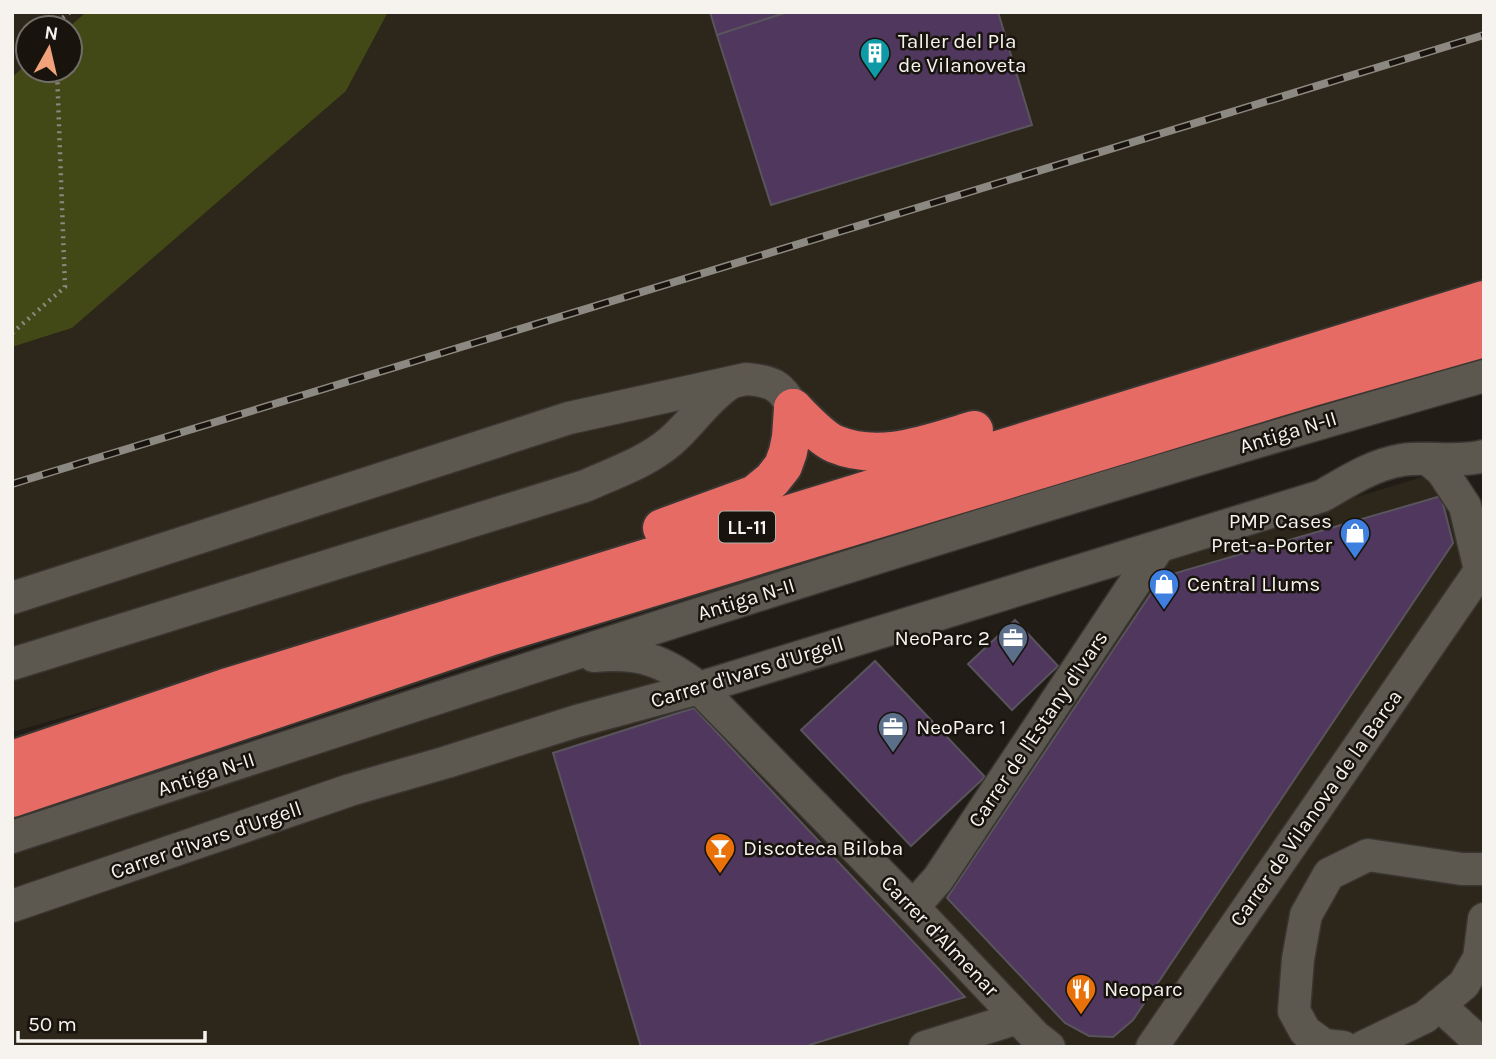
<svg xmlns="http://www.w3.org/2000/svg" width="1496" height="1059" font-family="Karla,sans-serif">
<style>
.built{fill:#2d261a}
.forest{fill:#434817}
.building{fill:#4f375e;stroke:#59545c;stroke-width:2}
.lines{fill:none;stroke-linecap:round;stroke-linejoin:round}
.minor-casing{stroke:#393632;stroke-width:35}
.highway-casing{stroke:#393632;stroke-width:42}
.path{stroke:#8c8983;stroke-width:4.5;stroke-dasharray:2 5;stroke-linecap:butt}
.minor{stroke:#5c574f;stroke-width:32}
.highway{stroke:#e56b64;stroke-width:38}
.rail-casing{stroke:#8c8882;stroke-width:8}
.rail{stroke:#18140d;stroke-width:5;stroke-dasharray:16;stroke-linecap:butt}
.labels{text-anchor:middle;stroke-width:5;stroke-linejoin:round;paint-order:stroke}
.shield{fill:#18140d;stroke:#b3b0aa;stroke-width:2}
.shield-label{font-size:19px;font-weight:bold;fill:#f6f3ee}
.poi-label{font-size:21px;fill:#f6f3ee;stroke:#18140d;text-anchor:start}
.street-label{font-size:21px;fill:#f6f3ee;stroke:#18140d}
</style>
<rect width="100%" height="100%" fill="#211d16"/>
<g class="built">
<path d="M12,12H86L68,28H28V63L12,77Z"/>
<path d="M388,12H1484V310L12,732V347L72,328L346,91Z"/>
<path d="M1442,471L1484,556V1047H12V837L562,658L653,660L915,902L1142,562Z"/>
</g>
<path class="forest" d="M86,12H388L346,91L72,328L12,347V77L28,63V70H70V28H68Z"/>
<g class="building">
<path d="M710,12H788L717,35Z"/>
<path d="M788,12H998L1032,125L771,205L717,35Z"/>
<path d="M1441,496L1453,543L1133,1020L1113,1037L1089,1036L1065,1023L947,898L1162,577Z"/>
<path d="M1015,620L1058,666L1012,710L968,664Z"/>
<path d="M875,661L985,777L911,846L801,730Z"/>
<path d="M694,708L965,997L803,1047H641L553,753Z"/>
</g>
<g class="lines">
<g class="minor-casing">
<g id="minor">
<path d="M1429,460L1442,471L1465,506L1480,570"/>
<path d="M12,598L569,418L746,379C772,381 781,385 793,408"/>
<path d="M594,656C640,652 663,660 699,688L913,907L1035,1036L1049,1047"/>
<path d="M12,664L585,486C614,473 647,462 671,441C692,423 706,399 729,384"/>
<path d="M12,837C501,677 989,516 1484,376"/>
<path d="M12,906L350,790L447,762L577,721L699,688L1322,496C1348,481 1372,465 1402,460C1428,456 1457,463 1484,456"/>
<path d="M913,907L938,879L1158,548"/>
<path d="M1439,1005L1484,1046"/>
<path d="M925,1047L1018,1018"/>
<path d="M1152,1047L1484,565"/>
<path d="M1343,1047L1324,1045L1305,1031L1294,1011L1298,959L1306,915L1329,874L1368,855L1462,869H1484"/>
<path d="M1363,1047L1425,1017L1464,984L1479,958L1484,919"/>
</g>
</g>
<g class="highway-casing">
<g id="highway">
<path d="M793,408C804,419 821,438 835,444C881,463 929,443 974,430"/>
<path d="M662,528L755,494L772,480L783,466L788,452L791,437L793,408"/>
<path d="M12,760L225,688L1484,300"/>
<path d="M12,798L492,636L1312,387L1484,338"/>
</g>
</g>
<g class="path">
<path d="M55,28V24L70,12"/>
<path d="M12,333L65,287L57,70"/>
</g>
<use href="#minor" class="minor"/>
<use href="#highway" class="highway"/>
<g class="rail-casing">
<path id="rail" d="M12,484L1484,35"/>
</g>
<use href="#rail" class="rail"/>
</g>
<defs>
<g id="building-pin" transform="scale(1.575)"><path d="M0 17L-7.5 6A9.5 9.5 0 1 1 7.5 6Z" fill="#0f9aa8" stroke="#18140d"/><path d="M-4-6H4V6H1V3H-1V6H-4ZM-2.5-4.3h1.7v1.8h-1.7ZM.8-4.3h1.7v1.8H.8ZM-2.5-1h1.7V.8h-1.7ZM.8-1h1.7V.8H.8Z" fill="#fff"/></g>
<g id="shop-pin" transform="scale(1.575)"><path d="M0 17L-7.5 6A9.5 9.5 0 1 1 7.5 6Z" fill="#3f7fe0" stroke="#18140d"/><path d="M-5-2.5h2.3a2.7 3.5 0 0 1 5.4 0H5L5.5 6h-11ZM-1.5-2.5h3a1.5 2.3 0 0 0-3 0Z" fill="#fff"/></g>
<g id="office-pin" transform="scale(1.575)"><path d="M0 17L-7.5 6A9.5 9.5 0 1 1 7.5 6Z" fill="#5c6f8a" stroke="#18140d"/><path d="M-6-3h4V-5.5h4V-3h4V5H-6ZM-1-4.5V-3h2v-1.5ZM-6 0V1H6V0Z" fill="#fff"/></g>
<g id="bar-pin" transform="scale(1.575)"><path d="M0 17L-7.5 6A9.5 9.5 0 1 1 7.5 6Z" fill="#e8710a" stroke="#18140d"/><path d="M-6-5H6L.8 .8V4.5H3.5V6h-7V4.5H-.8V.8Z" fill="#fff"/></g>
<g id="restaurant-pin" transform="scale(1.575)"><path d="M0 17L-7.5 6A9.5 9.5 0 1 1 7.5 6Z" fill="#e8710a" stroke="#18140d"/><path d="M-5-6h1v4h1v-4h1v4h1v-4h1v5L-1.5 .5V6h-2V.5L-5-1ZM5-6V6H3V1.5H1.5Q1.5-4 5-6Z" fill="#fff"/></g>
</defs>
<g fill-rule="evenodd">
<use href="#building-pin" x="875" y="53"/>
<use href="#shop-pin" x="1355" y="533"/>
<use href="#shop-pin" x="1164" y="584"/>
<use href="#office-pin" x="1013" y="638"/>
<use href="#office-pin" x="893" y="727"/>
<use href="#bar-pin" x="720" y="848"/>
<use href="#restaurant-pin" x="1081" y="989"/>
</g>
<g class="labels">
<rect class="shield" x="719" y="511.5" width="56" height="31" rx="5"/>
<g class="shield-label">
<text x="747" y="534">LL-11</text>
</g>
<g class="poi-label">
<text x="898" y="48">Taller del Pla<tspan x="898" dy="24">de Vilanoveta</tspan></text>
<text x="1332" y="528" text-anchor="end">PMP Cases<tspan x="1332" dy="24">Pret-a-Porter</tspan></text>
<text x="1187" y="591">Central Llums</text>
<text x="990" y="645" text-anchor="end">NeoParc 2</text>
<text x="916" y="734">NeoParc 1</text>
<text x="743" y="855">Discoteca Biloba</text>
<text x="1104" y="996">Neoparc</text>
</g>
<g class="street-label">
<text transform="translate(1288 432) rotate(-17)" y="7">Antiga N-II</text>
<text transform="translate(746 599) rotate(-17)" y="7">Antiga N-II</text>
<text transform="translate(747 672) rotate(-17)" y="7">Carrer d'Ivars d'Urgell</text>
<text transform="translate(1038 729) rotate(-56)" y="7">Carrer de l'Estany d'Ivars</text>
<text transform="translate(206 774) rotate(-18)" y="7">Antiga N-II</text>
<text transform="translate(1316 808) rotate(-55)" y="7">Carrer de Vilanova de la Barca</text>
<text transform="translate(206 840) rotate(-19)" y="7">Carrer d'Ivars d'Urgell</text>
<text transform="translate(940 936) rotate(46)" y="7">Carrer d'Almenar</text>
</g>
</g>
<rect width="1496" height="1059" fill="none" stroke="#f6f3ee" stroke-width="28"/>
<g transform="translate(49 49) rotate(8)"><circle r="33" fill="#18140d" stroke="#716d67" stroke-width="2"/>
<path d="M0-5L12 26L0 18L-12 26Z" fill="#f0a27a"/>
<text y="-10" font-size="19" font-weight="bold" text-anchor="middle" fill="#f6f3ee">N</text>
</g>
<path d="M18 1031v10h187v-10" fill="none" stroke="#f6f3ee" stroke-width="3.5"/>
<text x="28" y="1031" font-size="21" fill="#f6f3ee" stroke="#18140d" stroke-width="5" paint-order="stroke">50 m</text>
</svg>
